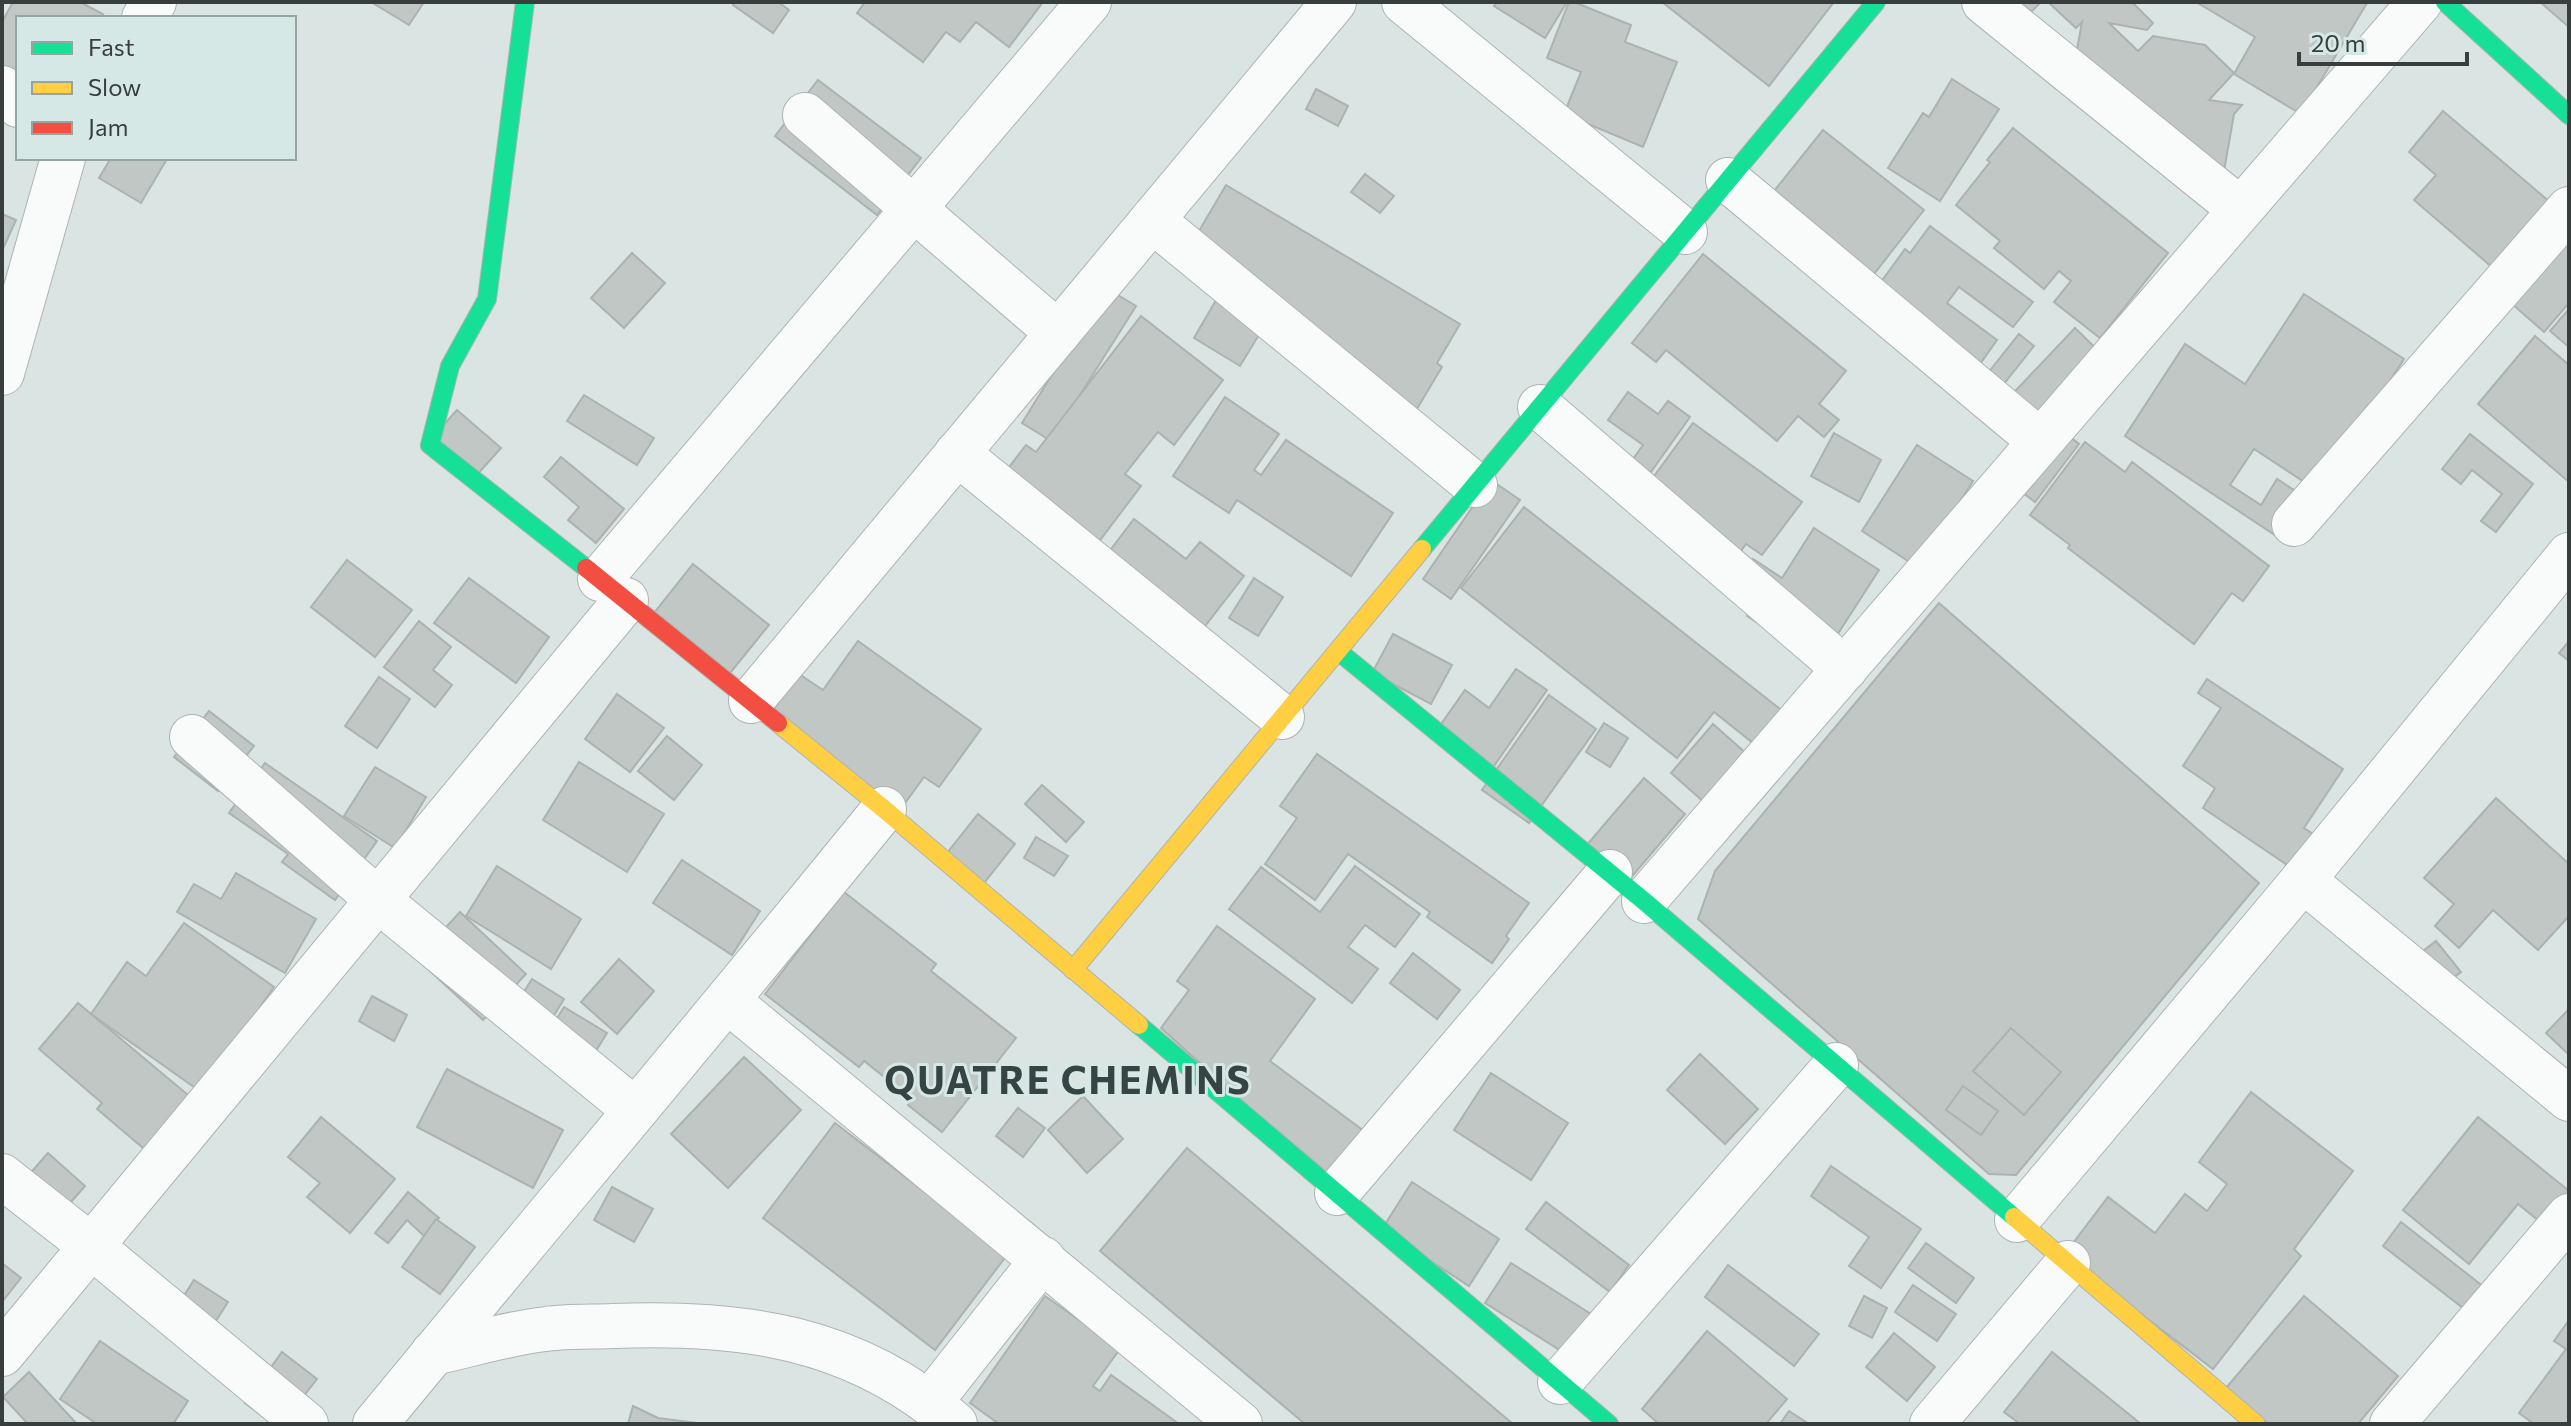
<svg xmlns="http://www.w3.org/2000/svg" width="2571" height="1426" font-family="Commissioner,sans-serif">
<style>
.building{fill:#c0c7c5;stroke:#abb2b1;stroke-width:2}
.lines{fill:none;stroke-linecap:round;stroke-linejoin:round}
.street-casing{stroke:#adb4b3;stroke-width:46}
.fast-casing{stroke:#adb4b3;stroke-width:20}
.slow-casing{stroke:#adb4b3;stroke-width:20}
.jam-casing{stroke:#adb4b3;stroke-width:20}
.street{stroke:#f9fbfb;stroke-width:44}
.fast{stroke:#16e098;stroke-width:18}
.slow{stroke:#ffcf43;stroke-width:18}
.jam{stroke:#f24e42;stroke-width:18}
.labels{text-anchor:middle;stroke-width:6;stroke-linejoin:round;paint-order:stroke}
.district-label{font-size:38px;font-weight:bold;letter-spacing:2px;fill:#364543;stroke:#d6e8e5}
</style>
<rect width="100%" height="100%" fill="#dae4e2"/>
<g class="building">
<path d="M13,2H80L103,14L100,18H18V83L2,74V22Z"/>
<path d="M371,2H424L409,25Z"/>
<path d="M735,2H778L789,10L773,33L733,5Z"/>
<path d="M865,2H1043L1009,47L976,22L960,42L946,32L923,62L857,13Z"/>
<path d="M1497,2H1567L1545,38L1494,6Z"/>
<path d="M1569,2H1574L1631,25L1625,42L1677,62L1643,147L1564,114L1581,72L1547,58Z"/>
<path d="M1662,2H1834L1769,86Z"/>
<path d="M2008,2H2041L2032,11L2004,6Z"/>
<path d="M2048,2H2132L2153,23L2147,30L2109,23L2138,51L2153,36L2205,45L2234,73L2209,100L2242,105L2234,114L2224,171L2072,77L2082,22L2076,28Z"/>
<path d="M2196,2H2366L2367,3L2301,114L2234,74L2255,37Z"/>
<path d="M2540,2H2569V27Z"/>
<path d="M1952,79L1999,109L1940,201L1888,168L1923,113L1929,117Z"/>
<path d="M818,80L921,158L877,215L775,136Z"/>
<path d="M1316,89L1348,106L1338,126L1306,109Z"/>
<path d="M2443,111L2557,208L2500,274L2414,200L2436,175L2409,152Z"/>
<path d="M2013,128L2168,253L2100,338L2054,302L2071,281L2059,271L2044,289L1994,248L2000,241L1956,205L1990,162L1987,160Z"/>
<path d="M1823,130L1924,210L1860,292L1758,211Z"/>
<path d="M111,158H165L167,159L141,203L99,178Z"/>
<path d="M1365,174L1394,196L1380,213L1351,192Z"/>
<path d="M1226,185L1460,324L1437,363L1442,367L1400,437L1328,393L1345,366L1268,320L1240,366L1194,338L1222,290L1179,265Z"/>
<path d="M2,214L16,220L2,251Z"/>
<path d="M1930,226L2033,302L2013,327L1959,287L1947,303L1997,340L1973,374L1862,308L1905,249L1910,253Z"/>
<path d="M2569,239V303L2544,332L2512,304Z"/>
<path d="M632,253L665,283L624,328L591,298Z"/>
<path d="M1703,254L1846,371L1819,404L1839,420L1824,437L1798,416L1777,441L1666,350L1656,362L1632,343Z"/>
<path d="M1106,288L1136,306L1051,441L1022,423Z"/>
<path d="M2304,294L2404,359L2318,491L2254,449L2230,485L2261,505L2277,479L2311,501L2284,541L2125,436L2185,344L2245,384Z"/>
<path d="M2569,309V347L2550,331Z"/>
<path d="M1141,316L1223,380L1174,445L1158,432L1125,474L1141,486L1079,568L986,497L1026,445L1036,452Z"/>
<path d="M2075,328L2114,366L2042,442L2003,404Z"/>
<path d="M2019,334L2034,346L1995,395L1980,383Z"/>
<path d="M2535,336L2569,365V482L2478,404Z"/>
<path d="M1628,392L1658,414L1668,401L1690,417L1631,500L1613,487L1643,445L1608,420Z"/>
<path d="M584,395L654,438L637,465L567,421Z"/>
<path d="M1225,397L1279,434L1254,470L1261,475L1286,440L1393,513L1351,576L1237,500L1229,513L1173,476Z"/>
<path d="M457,410L501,448L475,477L431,439Z"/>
<path d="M1693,423L1802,502L1762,555L1746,544L1725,573L1633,505Z"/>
<path d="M2059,428L2079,444L2035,502L2015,487Z"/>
<path d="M1834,433L1881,460L1859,502L1811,476Z"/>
<path d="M2470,434L2533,484L2496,532L2481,521L2502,494L2472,470L2461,484L2442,469Z"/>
<path d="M2085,442L2125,472L2132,462L2269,566L2243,601L2232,593L2194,644L2068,548L2070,545L2030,515Z"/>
<path d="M1917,445L1973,481L1946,524L1928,574L1862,531Z"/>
<path d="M561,457L624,509L596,543L568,520L579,507L544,477Z"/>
<path d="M1491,480L1520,500L1451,599L1423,579Z"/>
<path d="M1524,507L1785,713L1758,747L1714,712L1677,758L1461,588Z"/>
<path d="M1134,519L1186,559L1200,542L1244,576L1188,648L1089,578Z"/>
<path d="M1814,528L1879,570L1819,663L1747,616L1764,589L1743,575L1753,559L1782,578Z"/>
<path d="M347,560L412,610L375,657L311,607Z"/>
<path d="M693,564L769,625L722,683L646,623Z"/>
<path d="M469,578L549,637L516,683L434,623Z"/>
<path d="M1254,578L1283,597L1258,636L1229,618Z"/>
<path d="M1939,603L2259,883L2016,1175L1989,1174L1698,919L1715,871Z"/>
<path d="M419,621L451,647L433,670L452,685L435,707L384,667Z"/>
<path d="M1393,634L1452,665L1431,704L1372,673Z"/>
<path d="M858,641L981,729L939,787L924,777L895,817L770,714L799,674L823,690Z"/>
<path d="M2569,641V661L2559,653Z"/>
<path d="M1516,669L1547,690L1487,776L1432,737L1465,690L1489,708Z"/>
<path d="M379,677L410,699L377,748L345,726Z"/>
<path d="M2207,679L2343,769L2304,828L2324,841L2302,875L2203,808L2215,788L2183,766L2221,708L2198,693Z"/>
<path d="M617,694L664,728L630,772L585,739Z"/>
<path d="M1549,695L1596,729L1529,823L1482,790Z"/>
<path d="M209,711L254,746L218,791L174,757Z"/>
<path d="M1604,723L1628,738L1610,767L1586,752Z"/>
<path d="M1713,724L1765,770L1723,819L1671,773Z"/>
<path d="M667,736L702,765L674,800L638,771Z"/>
<path d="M1317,754L1529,903L1506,936L1509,939L1492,963L1427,917L1430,912L1348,854L1315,900L1265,864L1297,818L1280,806Z"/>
<path d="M579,762L664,814L627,872L543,820Z"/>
<path d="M265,763L377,841L335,900L282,862L288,854L229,813Z"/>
<path d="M375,767L426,797L395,848L344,816Z"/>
<path d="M1644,778L1685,814L1628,881L1586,846Z"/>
<path d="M1042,785L1084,822L1066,842L1025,804Z"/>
<path d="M2496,798L2569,864V916L2538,950L2493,910L2459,948L2435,926L2454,904L2424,878Z"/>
<path d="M978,814L1015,844L984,883L947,853Z"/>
<path d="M1036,837L1068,856L1054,876L1024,858Z"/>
<path d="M682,860L760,911L732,955L653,903Z"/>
<path d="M497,866L581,919L551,969L466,916Z"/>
<path d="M1355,866L1420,914L1395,947L1365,925L1348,947L1378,969L1352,1003L1229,909L1261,867L1320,912Z"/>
<path d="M236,873L316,919L285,973L177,912L194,884L221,899Z"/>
<path d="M844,892L936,964L931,971L1016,1038L942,1132L908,1105L912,1099L864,1061L859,1067L765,994Z"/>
<path d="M460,912L526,974L483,1020L417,959Z"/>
<path d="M184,923L274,987L238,1039L208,1097L91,1014L127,962L146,976Z"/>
<path d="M1217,926L1315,999L1270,1061L1368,1134L1333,1183L1161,1028L1189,990L1177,981Z"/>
<path d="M2436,941L2461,972L2439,989L2414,958Z"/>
<path d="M1413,953L1460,990L1437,1019L1390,983Z"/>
<path d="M619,959L654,991L617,1034L581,1002Z"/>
<path d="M532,979L564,999L550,1022L518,1001Z"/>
<path d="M372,996L407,1015L394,1041L359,1021Z"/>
<path d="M78,1003L194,1100L149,1153L97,1109L102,1103L39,1049Z"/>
<path d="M564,1007L607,1033L586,1067L543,1041Z"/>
<path d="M2569,1009V1055L2546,1033Z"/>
<path d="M2011,1028L2061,1072L2024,1115L1973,1071Z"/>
<path d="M1700,1054L1758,1109L1725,1144L1667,1090Z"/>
<path d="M744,1057L801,1110L728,1188L671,1134Z"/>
<path d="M447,1069L563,1130L533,1188L417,1127Z"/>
<path d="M1491,1073L1568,1123L1531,1180L1454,1130Z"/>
<path d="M1963,1086L1998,1111L1981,1135L1946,1110Z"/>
<path d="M2251,1092L2353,1171L2294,1249L2301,1256L2213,1369L2064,1255L2108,1197L2155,1233L2185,1194L2207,1211L2227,1184L2199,1162Z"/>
<path d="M1083,1096L1123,1139L1087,1173L1048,1130Z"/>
<path d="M1018,1108L1045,1128L1023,1157L996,1136Z"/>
<path d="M321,1117L395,1179L350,1233L307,1197L320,1183L288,1157Z"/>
<path d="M2478,1117L2569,1191V1207L2550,1230L2518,1204L2469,1264L2403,1210Z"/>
<path d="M835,1123L1007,1255L935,1350L763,1218Z"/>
<path d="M1187,1148L1513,1424H1305L1100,1251Z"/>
<path d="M48,1153L85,1186L44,1233L7,1200Z"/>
<path d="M1831,1166L1921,1229L1881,1288L1849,1266L1869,1237L1811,1196Z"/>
<path d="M1412,1182L1499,1239L1469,1286L1382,1229Z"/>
<path d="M612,1187L653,1209L634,1242L594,1220Z"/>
<path d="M408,1192L439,1218L424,1236L407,1220L388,1243L375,1233Z"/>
<path d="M1546,1202L1629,1265L1610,1292L1526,1229Z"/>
<path d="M436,1219L475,1247L440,1294L402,1267Z"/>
<path d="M2401,1222L2489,1291L2472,1315L2383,1246Z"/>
<path d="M1926,1243L1974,1278L1956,1303L1908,1268Z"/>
<path d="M2,1263L21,1278L2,1302Z"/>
<path d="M1511,1263L1591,1314L1566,1354L1485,1303Z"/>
<path d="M1728,1265L1819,1334L1794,1366L1705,1297Z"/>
<path d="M194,1280L228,1302L203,1341L169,1319Z"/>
<path d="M1913,1285L1956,1314L1937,1341L1895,1312Z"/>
<path d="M1045,1296L1120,1349L1093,1386L1100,1391L1111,1375L1179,1424H999L970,1403Z"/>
<path d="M1864,1296L1887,1308L1872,1338L1849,1326Z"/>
<path d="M2304,1296L2398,1376L2358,1424H2268L2226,1388Z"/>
<path d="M2569,1320V1424H2534L2519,1413L2566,1349L2554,1341Z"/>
<path d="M1707,1331L1787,1399L1766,1424H1659L1642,1409Z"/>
<path d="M1894,1333L1935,1367L1907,1401L1866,1367Z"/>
<path d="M100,1341L188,1401L173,1424H97L60,1399Z"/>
<path d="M282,1352L317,1379L300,1401L330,1424H273L245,1403Z"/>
<path d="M2052,1352L2141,1424H2020L2004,1412Z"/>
<path d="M29,1372L77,1424H28L3,1397Z"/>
<path d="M633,1406L658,1418L705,1424H628Z"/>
<path d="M1789,1411L1809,1424H1780Z"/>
</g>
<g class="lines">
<g class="street-casing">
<g id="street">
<path d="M1404,2L1685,232"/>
<path d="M1984,2L2240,209"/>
<path d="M144,18L154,2"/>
<path d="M2,88L18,105"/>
<path d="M805,115L1058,333"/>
<path d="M1728,180L2040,441"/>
<path d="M1152,220L1475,485"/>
<path d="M2,373L63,158"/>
<path d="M1540,407L1845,669"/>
<path d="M957,453L1282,717"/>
<path d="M2294,524L2569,209"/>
<path d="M600,579L1089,2"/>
<path d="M751,701L1334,2"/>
<path d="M192,737L378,900L635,1110"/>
<path d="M2303,880L2569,1099"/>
<path d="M1644,901L2420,2"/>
<path d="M728,1001L1240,1424"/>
<path d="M2,1176L91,1246L306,1424"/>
<path d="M1337,1193L1610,872"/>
<path d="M2017,1220L2303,880L2569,555"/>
<path d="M433,1353C470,1345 509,1333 546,1329C568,1326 591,1327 613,1326C741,1321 855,1336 955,1424"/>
<path d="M2,1354L626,600"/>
<path d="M1560,1382L1836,1065"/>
<path d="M930,1402L1043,1259"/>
<path d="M375,1424C544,1219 716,1016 884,809"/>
<path d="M1932,1424L2068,1263"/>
<path d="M2392,1424L2569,1216"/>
</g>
</g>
<g class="fast-casing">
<g id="fast">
<path d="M525,2L487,299L450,366L430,445L586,568"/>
<path d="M2445,2L2569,115"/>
<path d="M1422,549L1876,2"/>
<path d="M1338,651L1644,901L2014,1217"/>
<path d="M1139,1025L1609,1424"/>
</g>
</g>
<g class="slow-casing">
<g id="slow">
<path d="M778,723L884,809L1139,1025"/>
<path d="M1073,970L1422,549"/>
<path d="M2014,1217L2256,1424"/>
</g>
</g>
<g class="jam-casing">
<path id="jam" d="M586,568L778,723"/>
</g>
<use href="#street" class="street"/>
<use href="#fast" class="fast"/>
<use href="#slow" class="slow"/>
<use href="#jam" class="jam"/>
</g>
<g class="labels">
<g class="district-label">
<text x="1068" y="1094">QUATRE CHEMINS</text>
</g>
</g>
<rect width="2571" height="1426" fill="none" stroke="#373e3d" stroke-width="8"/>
<rect x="16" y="16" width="280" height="144" fill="#d6e8e5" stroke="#96a4a2" stroke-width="2"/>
<rect x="32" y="42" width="40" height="12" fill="#16e098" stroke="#96a4a2" stroke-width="2"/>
<text x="88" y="56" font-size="24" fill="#373e3d">Fast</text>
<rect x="32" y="82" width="40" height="12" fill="#ffcf43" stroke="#96a4a2" stroke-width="2"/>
<text x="88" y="96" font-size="24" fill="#373e3d">Slow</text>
<rect x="32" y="122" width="40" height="12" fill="#f24e42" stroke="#96a4a2" stroke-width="2"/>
<text x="88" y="136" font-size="24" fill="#373e3d">Jam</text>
<path d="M2299 52v12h168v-12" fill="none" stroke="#373e3d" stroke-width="4"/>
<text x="2311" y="52" font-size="24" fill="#373e3d" stroke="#d6e8e5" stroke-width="6" paint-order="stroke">20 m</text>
</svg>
